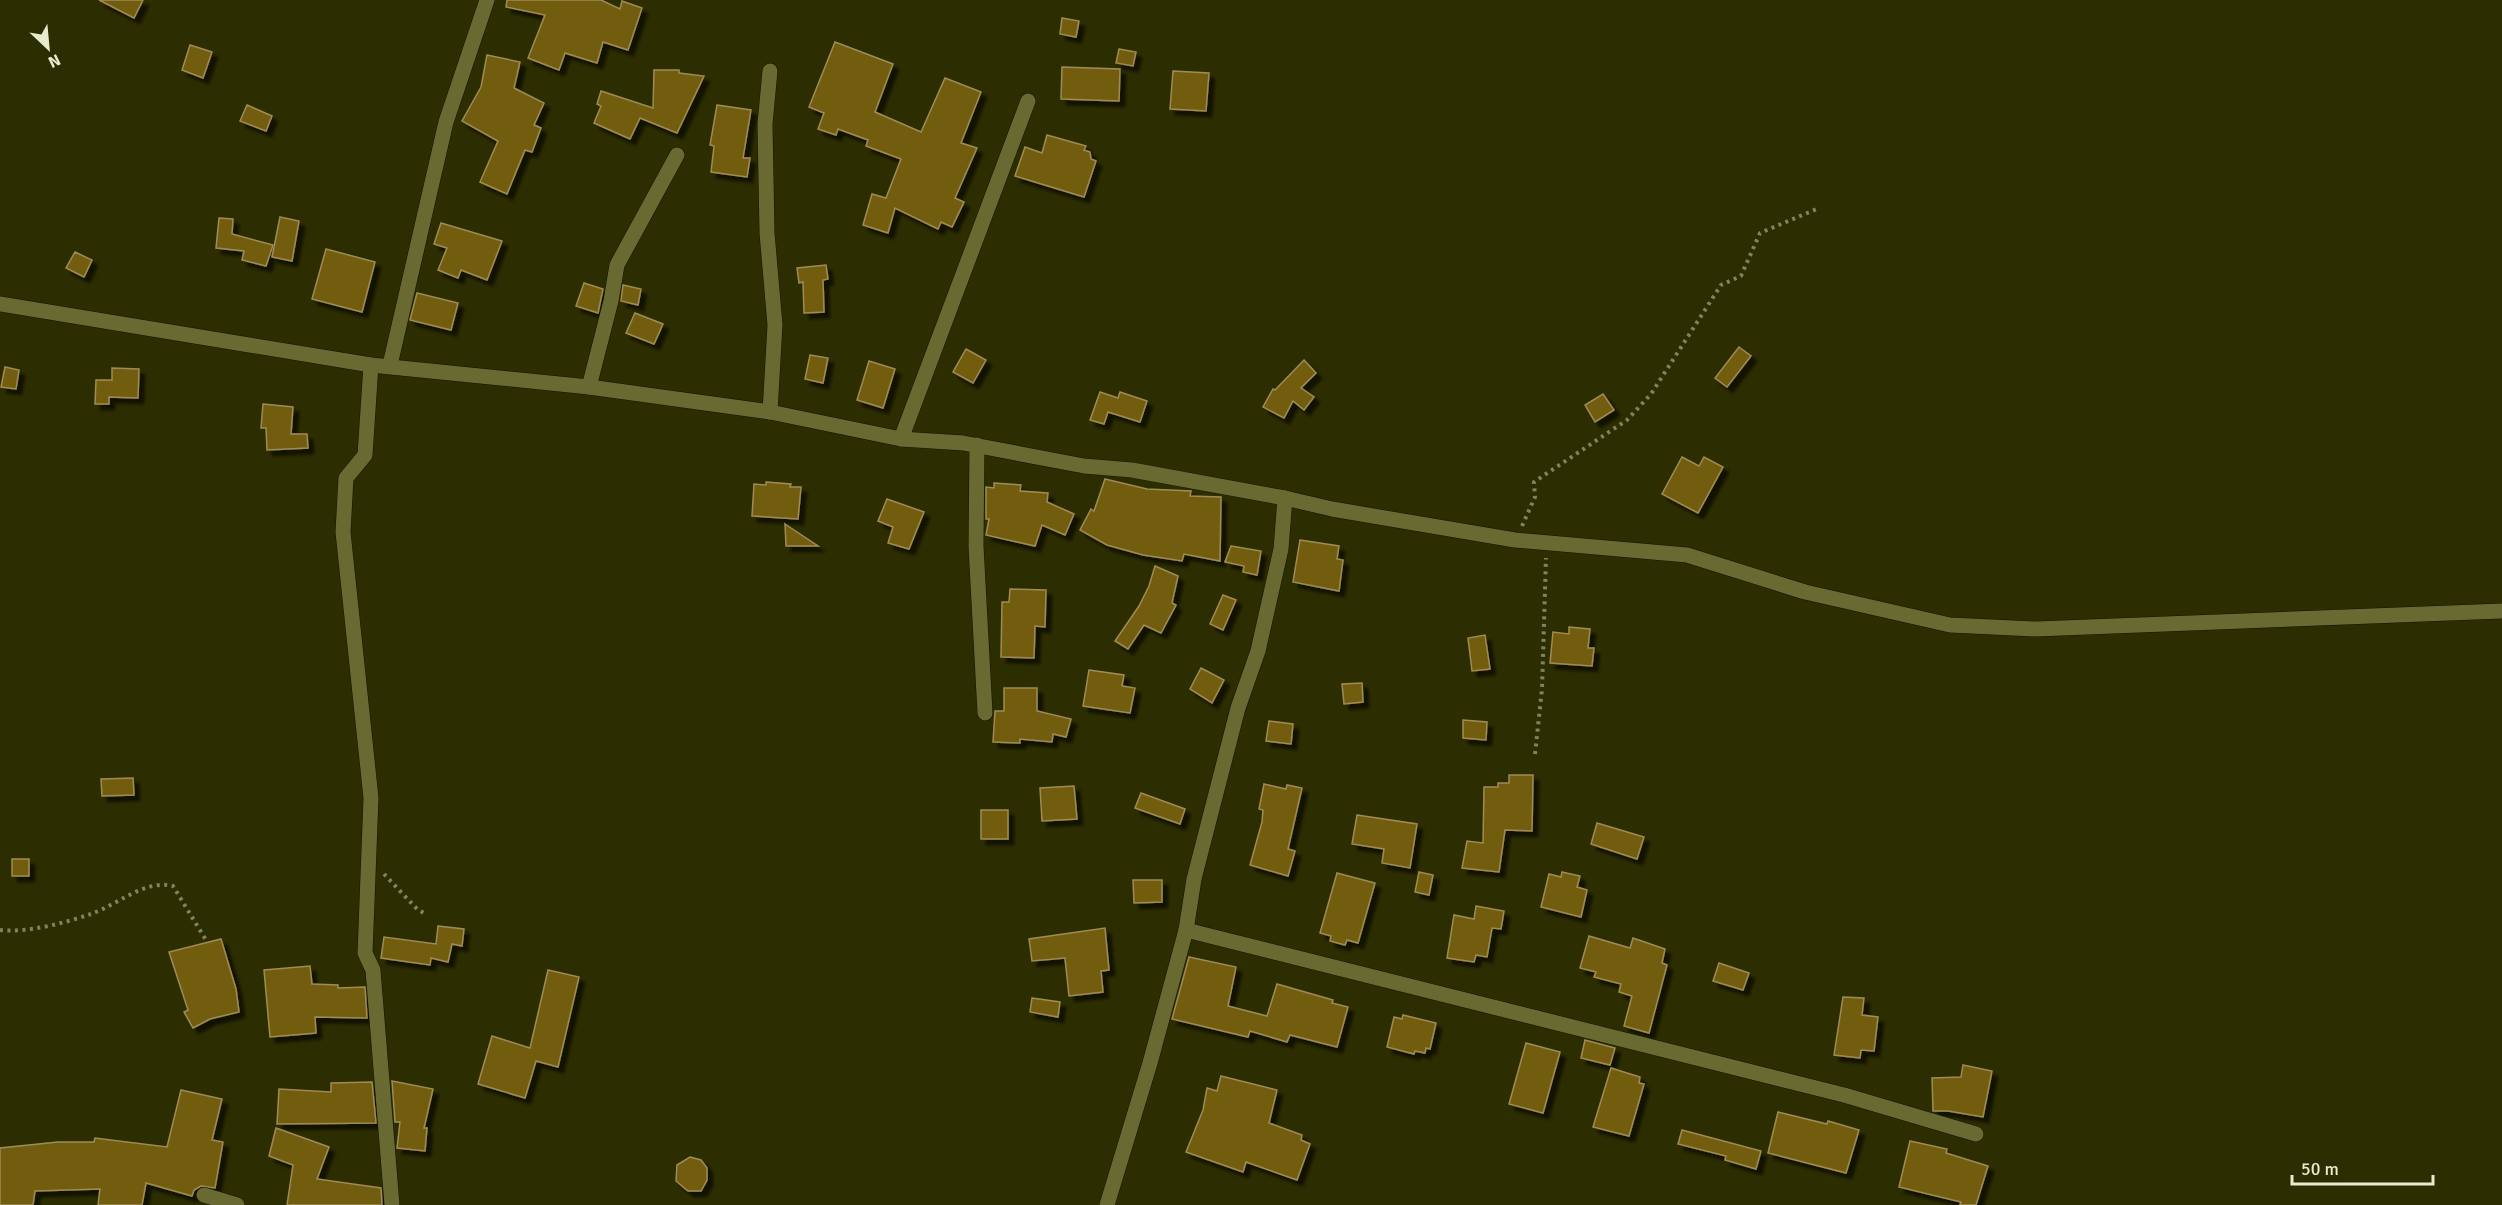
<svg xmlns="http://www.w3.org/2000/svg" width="2502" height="1205" font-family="Signika,sans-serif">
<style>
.building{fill:#725c0f;stroke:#9f8c55;stroke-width:1.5;filter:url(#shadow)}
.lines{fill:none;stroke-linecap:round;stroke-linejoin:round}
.minor-casing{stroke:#141400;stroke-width:16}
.path{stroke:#81835d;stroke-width:4;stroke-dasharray:3 4.5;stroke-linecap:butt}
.minor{stroke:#686a32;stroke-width:15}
</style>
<defs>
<filter id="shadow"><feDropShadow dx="5.5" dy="5.5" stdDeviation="1.5" flood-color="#0009"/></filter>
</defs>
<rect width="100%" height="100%" fill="#2c2d00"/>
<g class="building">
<path d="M99,0H143L134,18Z"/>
<path d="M507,0H601L620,9L622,1L642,8L628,50L603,42L597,63L565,53L559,70L528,58L545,15L506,7Z"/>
<path d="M1062,18L1079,21L1076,37L1060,34Z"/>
<path d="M835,42L893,64L875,112L921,132L945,78L981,92L961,143L977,148L955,198L964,202L952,227L941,222L938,229L895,208L888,233L863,225L872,194L886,198L901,159L866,146L868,140L838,129L836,135L818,129L824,113L809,107Z"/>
<path d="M190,45L212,52L203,78L182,70Z"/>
<path d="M1119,49L1136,52L1133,66L1116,63Z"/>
<path d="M487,55L520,62L514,88L544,103L534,125L541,128L532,152L525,150L507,194L480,182L498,141L462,121L481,87Z"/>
<path d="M1062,67L1120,69L1119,101L1061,99Z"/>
<path d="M654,70H679V73L704,76L677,133L640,118L630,139L594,123L601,106L597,104L601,91L653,108Z"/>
<path d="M1173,71L1209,73L1206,111L1170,109Z"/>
<path d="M247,105L272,116L266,131L240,121Z"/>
<path d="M717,105L751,110L743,158H750L747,177L711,172L714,146L710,145Z"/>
<path d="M1047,135L1086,146L1084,150L1090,152L1091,159L1096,161L1084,197L1015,176L1025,147L1042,153Z"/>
<path d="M280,217L299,221L292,261L272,257Z"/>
<path d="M219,218L233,219L232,234L273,245L266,266L242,260L244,251L216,248Z"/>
<path d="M441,223L502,241L487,280L461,270L458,278L438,270L447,248L434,244Z"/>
<path d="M326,249L375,262L362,312L312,299Z"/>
<path d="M75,252L92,260L84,277L66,268Z"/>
<path d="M826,265L828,279L823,280L824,312L804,313L803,282L799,283L797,268Z"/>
<path d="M584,283L603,289L598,313L576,306Z"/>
<path d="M623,285L641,289L638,305L621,301Z"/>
<path d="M417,293L458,303L451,330L410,320Z"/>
<path d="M635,313L663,324L654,344L626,333Z"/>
<path d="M1739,347L1751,356L1727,387L1715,378Z"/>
<path d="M966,349L986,360L973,383L953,372Z"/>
<path d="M810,355L828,358L823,383L805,379Z"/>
<path d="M1304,360L1316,373L1301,388L1314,397L1304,410L1293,401L1284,418L1263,407L1273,389L1275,390Z"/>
<path d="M869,361L895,369L883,408L857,400Z"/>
<path d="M5,367L19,370L16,389L1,387Z"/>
<path d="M112,368L139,369L138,398L109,397V404H95L96,380H112Z"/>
<path d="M1100,392L1118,398L1120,392L1147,401L1140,422L1108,412L1104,424L1090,420Z"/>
<path d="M1603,394L1614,410L1595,422L1585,405Z"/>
<path d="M263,404L293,407L291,434H307L308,448L267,450L266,428H261Z"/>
<path d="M1682,457L1699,466L1704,457L1723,467L1698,513L1662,494Z"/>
<path d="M1105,479L1147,489L1191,491L1190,496L1221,497L1220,561L1184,554L1182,561L1143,555L1107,545L1080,530L1091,509L1094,511Z"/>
<path d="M766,482L791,484L790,487H801L798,519L752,516L754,484L766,485Z"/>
<path d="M994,483L1021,485L1020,491L1048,493L1047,502L1074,514L1065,535L1042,525L1035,546L986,535L989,519H986V487L994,488Z"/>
<path d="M887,499L924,512L909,549L888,543L893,527L878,521Z"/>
<path d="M785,524L818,546H786Z"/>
<path d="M1300,540L1339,546L1337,559L1343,560L1339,591L1293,582Z"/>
<path d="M1231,546L1261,551L1257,575L1243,572L1244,566L1225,562Z"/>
<path d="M1155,566L1178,576L1172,603L1176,605L1161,633L1144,625L1128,649L1115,641L1139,606L1149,586Z"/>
<path d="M1010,589L1046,590L1045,627L1035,626L1034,658L1001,657L1002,602H1009Z"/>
<path d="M1223,595L1236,600L1223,630L1210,624Z"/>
<path d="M1569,627L1590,629L1588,648H1594L1592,666L1550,663L1553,632L1569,634Z"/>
<path d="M1485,635L1490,669L1472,671L1468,638Z"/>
<path d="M1201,668L1224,680L1212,703L1190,689Z"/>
<path d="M1089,670L1124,675L1122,686L1135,688L1130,713L1083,706Z"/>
<path d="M1362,683L1363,702L1344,704L1342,684Z"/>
<path d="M1004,688H1037V711L1071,719L1066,737L1053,734L1052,742L1020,739V743L993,742L995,711H1004Z"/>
<path d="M1463,720L1487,722L1486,740L1463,738Z"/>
<path d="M1269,721L1293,724L1291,744L1266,741Z"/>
<path d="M1509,775H1533L1532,831L1505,830L1499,872L1462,868L1467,841L1483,843L1484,787H1498V783H1509Z"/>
<path d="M133,778L134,795L102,796L101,779Z"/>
<path d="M1264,784L1286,789L1287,785L1302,788L1288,849L1295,851L1288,876L1250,865L1262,822L1263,810L1259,809Z"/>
<path d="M1074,786L1077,819L1042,821L1040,788Z"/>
<path d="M1141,793L1185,809L1180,824L1135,808Z"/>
<rect x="981" y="810" width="27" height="29"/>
<path d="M1357,815L1417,824L1410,868L1382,863L1384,849L1352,844Z"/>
<path d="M1597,823L1644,837L1637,859L1591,844Z"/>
<rect x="12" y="859" width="17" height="17"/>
<path d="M1419,872L1433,875L1429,895L1415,892Z"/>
<path d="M1562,872L1580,876L1577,887L1587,890L1581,917L1541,907L1549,874L1561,877Z"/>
<path d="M1337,873L1375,883L1358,943L1347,940L1345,945L1330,941L1331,936L1320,933Z"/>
<path d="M1133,880H1162V902L1134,903Z"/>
<path d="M1476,906L1504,911L1501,929L1492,928L1487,957L1476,955L1474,962L1447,958L1454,915L1474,919Z"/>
<path d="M438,926L464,929L462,946L452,944L448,962L431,958L430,965L381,958L384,937L436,944Z"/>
<path d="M1105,928L1109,970L1101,971L1103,992L1069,996L1065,958L1032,961L1029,939Z"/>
<path d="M1589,936L1630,948L1633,938L1665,949L1662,963L1667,965L1649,1033L1624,1026L1632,996L1619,992L1621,984L1594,977L1596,972L1580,968Z"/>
<path d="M221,939L236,989L239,1012L210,1019L193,1028L184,1012L188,1010L169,952Z"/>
<path d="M1189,957L1236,967L1228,1006L1267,1016L1277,984L1333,1000L1332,1003L1348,1007L1337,1047L1290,1035L1287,1042L1250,1031L1248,1037L1172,1019Z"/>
<path d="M1719,963L1749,973L1743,990L1713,981Z"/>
<path d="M310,966L312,984L338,985V988L365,987L367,1018L315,1017L316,1033L270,1037L264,970Z"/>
<path d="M548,970L579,977L558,1067L536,1061L525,1098L478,1084L492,1036L530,1048Z"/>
<path d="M1843,997L1864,998L1862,1015L1878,1017L1874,1051L1861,1050L1860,1058L1834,1055Z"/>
<path d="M1032,998L1060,1002L1058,1017L1030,1012Z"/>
<path d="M1403,1015L1436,1023L1430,1049L1426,1048L1425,1053L1415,1051L1414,1054L1387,1047L1394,1017L1402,1019Z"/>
<path d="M1585,1040L1615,1048L1610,1065L1581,1058Z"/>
<path d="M1526,1043L1560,1052L1543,1113L1509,1104Z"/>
<path d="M1963,1065L1992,1071L1983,1117L1948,1111H1933L1932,1078L1961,1077Z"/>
<path d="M1611,1068L1640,1077L1639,1083L1644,1084L1629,1136L1593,1127Z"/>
<path d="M1221,1076L1277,1090L1269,1123L1302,1135L1301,1140L1310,1144L1297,1180L1246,1162L1243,1172L1186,1152L1203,1110L1207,1088L1217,1091Z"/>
<path d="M392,1081L433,1089L424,1128H427L425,1151L397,1148L400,1122H395Z"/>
<path d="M372,1082L376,1123L277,1124L279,1089L331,1092V1083Z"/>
<path d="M181,1090L222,1099L212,1140L223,1142L215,1188L201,1186L194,1190L192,1196L146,1183L142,1205H98L100,1189L35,1191L33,1205H0V1148L58,1142H94L95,1138L167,1147Z"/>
<path d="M1778,1112L1827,1124L1828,1121L1859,1130L1846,1173L1768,1153Z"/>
<path d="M276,1128L329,1147L317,1179L381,1188L382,1205H287L293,1165L269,1156Z"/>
<path d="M1682,1130L1761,1151L1756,1169L1725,1160L1726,1156L1678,1144Z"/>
<path d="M1910,1141L1947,1149L1946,1153L1988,1166L1976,1205H1960L1961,1202L1899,1187Z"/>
<path d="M690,1157L701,1160L707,1168V1180L701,1191H688L676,1181L677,1165Z"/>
</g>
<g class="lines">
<g class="minor-casing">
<g id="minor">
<path d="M770,71L765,124L767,233L775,325L770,412"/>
<path d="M0,304L371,365L589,387L770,412L901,439L963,443L1084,466L1132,470L1285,498L1281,549L1258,651L1238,708L1194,879L1186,930L1150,1063L1107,1205"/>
<path d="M371,365L365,455L346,478L343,532L371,798L365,953L373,970L392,1205"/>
<path d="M390,365L446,122L487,0"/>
<path d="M589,387L611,301L617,265L677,155"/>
<path d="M901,439L1028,101"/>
<path d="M977,445L976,546L985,713"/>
<path d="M1285,498L1332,509L1515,540L1687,555L1805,592L1950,625L2036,629L2502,611"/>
<path d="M1186,930L1844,1095L1976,1134"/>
<path d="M204,1195L237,1205"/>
</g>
</g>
<g class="path">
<path d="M1522,526L1535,497L1534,482L1627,420L1651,394L1721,285L1741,276L1760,233L1819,208"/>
<path d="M1535,754L1542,689L1546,558"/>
<path d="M384,874L417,909L427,915"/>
<path d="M0,930C28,933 64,923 91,914C117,905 145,879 173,886L206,940"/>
</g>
<use href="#minor" class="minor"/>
</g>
<g transform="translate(48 48) rotate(154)" stroke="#2c2d00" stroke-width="4.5" paint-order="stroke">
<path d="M0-4.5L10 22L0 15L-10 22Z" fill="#e8ebcd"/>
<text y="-9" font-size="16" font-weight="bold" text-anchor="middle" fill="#e8ebcd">N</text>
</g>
<path d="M2292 1175v9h141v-9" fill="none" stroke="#e8ebcd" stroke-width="3"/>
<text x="2301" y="1175" font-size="18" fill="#e8ebcd" stroke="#2c2d00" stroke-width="4.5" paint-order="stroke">50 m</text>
</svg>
